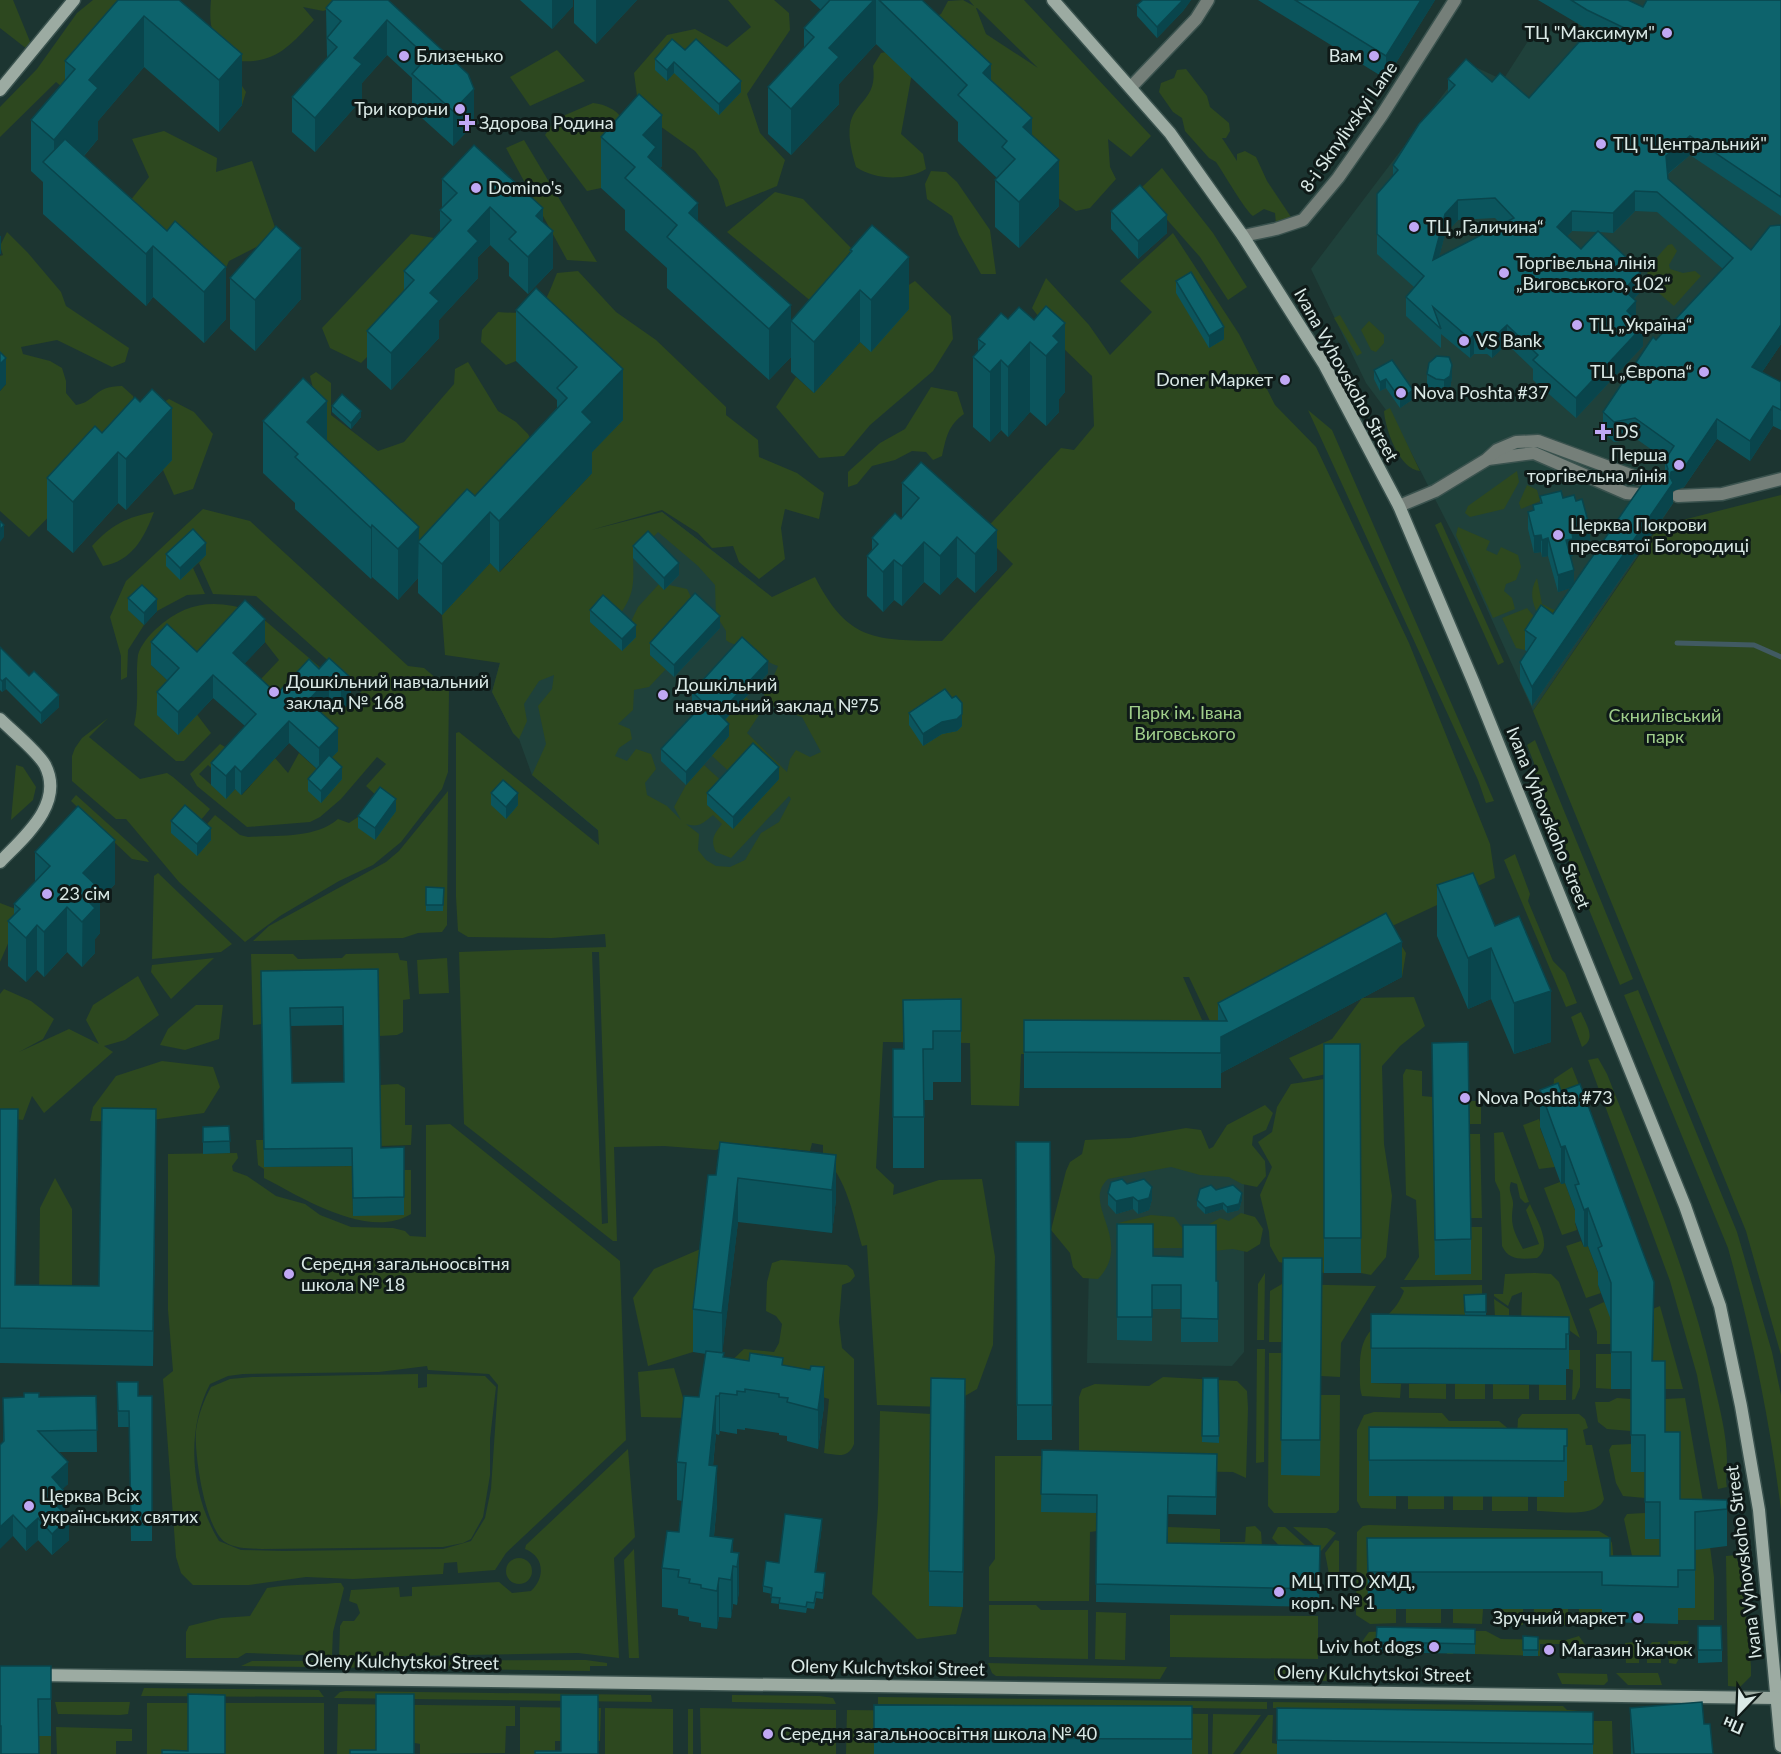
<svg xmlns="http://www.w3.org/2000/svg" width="1781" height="1754" font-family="Lato,sans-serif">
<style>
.built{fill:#1f413b}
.green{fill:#2d481f;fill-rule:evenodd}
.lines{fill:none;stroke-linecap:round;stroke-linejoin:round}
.stream{stroke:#415a62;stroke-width:5}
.street-casing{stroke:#3a524e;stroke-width:15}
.secondary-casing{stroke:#3a524e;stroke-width:15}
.street{stroke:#757f79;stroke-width:12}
.secondary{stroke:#9caba2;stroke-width:12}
.wall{fill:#0b555d;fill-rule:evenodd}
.shaded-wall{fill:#09454c}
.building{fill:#0d636c;stroke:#09454c;stroke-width:1.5;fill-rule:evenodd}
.poi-dot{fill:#c0a8f4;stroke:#0f1a18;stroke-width:2}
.labels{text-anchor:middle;stroke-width:6;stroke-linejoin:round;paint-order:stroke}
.poi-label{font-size:18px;fill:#dae9e6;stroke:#0f1a18;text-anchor:start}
.street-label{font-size:18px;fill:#dae9e6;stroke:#0f1a18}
.park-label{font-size:18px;fill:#a0cf8b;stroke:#0f1a18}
</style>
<rect width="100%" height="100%" fill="#1c3531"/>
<g class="built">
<path d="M1596,0H1781V344L1533,711L1456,540L1397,425L1366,383L1311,269L1467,63L1503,80L1530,38L1573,24Z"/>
<path d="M662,512L756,584L826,676L833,803L724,875L638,864L532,775L519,739L513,733L492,692L513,614Z"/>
<path d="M1091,1161L1244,1166V1352L1232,1366L1087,1363Z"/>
</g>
<g class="green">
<path d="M0,0H13L31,44L27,49L0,28Z"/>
<path d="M93,0H161L226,62L246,92L242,105L144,21L77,99L56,82L0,137V107L37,69L77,13Z"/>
<path d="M211,0H355L323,11L303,7L314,20C289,47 275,64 237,61C214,38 208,34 211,0Z"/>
<path d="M728,0H774L789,13L790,30L747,94L760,133L785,160L777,186L726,207L718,180L695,151L639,111L634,73L667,35L695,29L727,47L751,27Z"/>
<path d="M963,0L974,6L969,0H1024L1151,136L1131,157L1108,139L1110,167L1116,179L1090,208L1076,211L1051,193L933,18L941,14L948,1ZM976,8H977L1038,68L986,34Z"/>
<path d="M557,50L585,81L530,106L510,77Z"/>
<path d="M896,50L912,73L901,134L923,154L926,169C906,181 875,180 856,167C852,153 848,139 850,125C854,101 878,100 873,66L881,53Z"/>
<path d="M1186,69L1207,96L1210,107L1229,123L1230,131L1226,138H1222L1237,161V154L1245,151L1256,157L1267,181L1293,220L1276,224L1275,213L1264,209L1253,216C1244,209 1225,175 1216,162L1209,158L1185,131L1182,118L1173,112L1159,92L1161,83L1174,78L1177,70Z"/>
<path d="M593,103C620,106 627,124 639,146L601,188L587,191L545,135L556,119Z"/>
<path d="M164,131L217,158L216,172L252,161L278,236L229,261L220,281L122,211L149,177L132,139Z"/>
<path d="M524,140L597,262L567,260L506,148Z"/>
<path d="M1162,168L1213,233L1247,287L1228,300L1200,257L1140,189Z"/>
<path d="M931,171L946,172L957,182L990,230L996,274H981L959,235L952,216L927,199L925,184Z"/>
<path d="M775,192L803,199L852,249L812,302L727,232Z"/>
<path d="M7,232L28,253L61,292L66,306L129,348L125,362L112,367L57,340L21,347L23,354L50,361L62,368L66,381V393L76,405C96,402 93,386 122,386L133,396L137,410L96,468L29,537L0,511V391L6,384L0,379V256L3,255L0,246Z"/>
<path d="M1173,233L1239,334L1275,405L1316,447L1409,643L1490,844L1495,878L1390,927L1406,953L1402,977L1387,949L1218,1038L1189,977H1183L1218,1056L1021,1054L1019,1106L971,1105L970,1043L883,1042L876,1168L894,1185L893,1195L939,1180L982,1179L995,1257L993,1345L977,1389L946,1407L877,1405L867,1245L862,1246C853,1214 847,1180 823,1155V1145L812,1143L810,1151L730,1143L716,1150L664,1146L614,1147L617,1241H613L464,1124L459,952L606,947L605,934L552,938L468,937L458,931L456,897V733L459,732L599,845L598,830L532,775L546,744L538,706L552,689L554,675L539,681L524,704L527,721L519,739L513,733L492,692L500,663L445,655L442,615L490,563L500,572L592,473L582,463L622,420L516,361L506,365L481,342L482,330L498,312C543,315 541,312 557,273L578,271L616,312L656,340L726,407V415L758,440L759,457L797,473L824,493L819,519L785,509L781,528L785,559L759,579L739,562L733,546L712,548L698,533L662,510L591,530L662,512L772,597L815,577C848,642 876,640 942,641L1013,564L982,533L1061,448L1074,450L1094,426L1092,376L1060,345L1032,308L1046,278L1089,325L1110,355L1152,312L1120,281ZM658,532L698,566L715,585L716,615L726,631V640C733,646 741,644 748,649C759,655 765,662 778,666L773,678L765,685L764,695L775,708L802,717L821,752L810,757L796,750L790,759L787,772L747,733L761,712L746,697L719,726L711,755L734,776L726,785L704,765L686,785L674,807L681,820L667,806L647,795L645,783L656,769L651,754L636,749L627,761L615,756L619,748L632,739L630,729L618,724L633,710L634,690L649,687L666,669L650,655L695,605L687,589L669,585L664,590L659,584L638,607L627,630L617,619C634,595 634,587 633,558ZM789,796L791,799L779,822L761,833L745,860L730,867L716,866L706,860L698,850L699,834L686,824C699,828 703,823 713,815L722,824C714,834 710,840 716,852L731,858ZM592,952H599L608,1223L602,1224Z"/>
<path d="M411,234L440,239L383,341L361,363L330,348L322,328Z"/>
<path d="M1672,244L1677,251L1669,265L1670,269L1683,273L1695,271L1701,276L1674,306C1641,277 1638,278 1668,245Z"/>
<path d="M915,281L951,316L953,339L933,371L870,425L844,456L819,458L776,407L796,377L814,393L860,342L871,351L901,290Z"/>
<path d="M1340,315L1362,353L1357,356L1334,318Z"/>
<path d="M1369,321L1384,335V343L1376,352L1371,350L1361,330Z"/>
<path d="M468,362L498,411L516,422L528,434L539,456L414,559L325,439L310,376L316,372L331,383V415L378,451L404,442L454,384L455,369Z"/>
<path d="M931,387L957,392L964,414C948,425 946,438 942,456L933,460L926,452L912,451L895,460L872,466L857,484L848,487V472L880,443L905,429Z"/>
<path d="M169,399L194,412L213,434L193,489L174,495L163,470L159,405Z"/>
<path d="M1390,408L1420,471C1399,470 1385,428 1384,411Z"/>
<path d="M1308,410L1332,430L1494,801L1486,803L1478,780Z"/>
<path d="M1517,471L1519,482L1504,509L1470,517L1465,513L1468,506Z"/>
<path d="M1527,485L1537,490L1540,501L1521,509L1519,503Z"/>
<path d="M1781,495V1355L1746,1231L1533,711L1659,526Z"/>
<path d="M203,509L250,521L408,666L424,668L449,689L448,772L442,789L401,842L373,865L339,881L280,916L245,942L179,882L126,819H116L72,781V756L75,748L82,738L108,718L89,737L140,779L167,773L173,777L210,809L196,826L201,831L215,815L240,835L248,837C277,835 315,839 338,819L349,823L358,817L363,821L380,799L366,786L386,764L377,757L341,799L320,817L310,822L247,827L197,786L190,774L220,744L239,755L220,776L208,765L199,774L226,798L235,789L242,795L275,758L288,773L299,753L319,771L308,724L329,701L341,711L351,701H285L261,679L279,660L265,642L212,659L151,665L179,691L211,733L184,761H176L134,725C140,701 135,678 138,655C140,646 150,634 156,629C188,600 216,599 255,612L355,697L362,691L256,596L213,594L199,563L206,555L193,568L205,594L187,595L157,611L142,597L129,610L144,625L128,650L127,677L121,680V656L110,617L126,581Z"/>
<path d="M154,512C144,538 132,561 103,566L92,546C111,525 127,517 154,512Z"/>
<path d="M1441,522L1504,662L1498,665L1435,525Z"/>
<path d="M1458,527L1490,541L1486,550L1497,555L1501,547L1518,555L1521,567L1516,580L1506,584L1504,591L1512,598L1515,609L1493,618L1456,535Z"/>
<path d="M1537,578L1542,604L1554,610L1561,604L1559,626L1538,615C1532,602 1529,591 1537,578Z"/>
<path d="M1527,608L1541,625L1525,650L1516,648L1502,618Z"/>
<path d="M1535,740L1633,979L1620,985L1535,778L1534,763L1527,745Z"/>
<path d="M16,765L23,767L36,787L33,800L11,820Z"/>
<path d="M448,791L447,925L442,932L418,933L403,938L253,941L269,926L386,862L399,851Z"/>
<path d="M76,795L147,859L149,862L132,859L71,801Z"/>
<path d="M1515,854L1530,894L1528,901L1553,961L1565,973L1577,1003L1566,1007L1504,860Z"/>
<path d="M158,873L232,944L221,952L152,959L154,876Z"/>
<path d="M0,903L34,916L10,939L0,962Z"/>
<path d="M398,953L400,960L407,961L410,999L403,1000V1032L397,1035L379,1036L262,989V1024L253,1025L251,954H293L298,959L342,958L346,954Z"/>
<path d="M214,958L171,999L151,972L152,965Z"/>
<path d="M447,958L449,993L419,994L417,960Z"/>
<path d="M138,976L159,1015L125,1040L104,1046L113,1052L44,1113L32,1096L23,1120L0,1117V994L4,989L31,1001L54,1019L43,1039L19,1052L69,1029L99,1044L86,1020L93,1005Z"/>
<path d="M1638,990L1737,1232L1772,1352L1781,1395V1510C1770,1421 1752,1334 1728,1248L1624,995Z"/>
<path d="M1414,997L1425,1026L1400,1046L1382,1066L1384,1144L1392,1196L1386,1257L1371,1275L1361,1273L1360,1079L1341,1071L1303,1079L1289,1058L1332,1039L1362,998Z"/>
<path d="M196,1005H223L219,1039L185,1050L160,1045L168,1029Z"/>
<path d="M1581,1012C1586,1024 1597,1039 1582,1047L1571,1017Z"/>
<path d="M1598,1058L1607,1074C1647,1175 1689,1273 1713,1380C1719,1405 1727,1435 1727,1461C1727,1470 1725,1477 1727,1487L1718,1489L1697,1375L1670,1281L1588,1060Z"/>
<path d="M162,1061L213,1067L220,1087L204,1113L137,1122L90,1121L93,1107L116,1076Z"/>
<path d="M1572,1067L1587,1105L1553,1092L1554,1079Z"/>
<path d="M1406,1069L1422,1071V1096L1433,1097L1471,1227H1482V1280H1404L1419,1257L1416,1200L1406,1195L1403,1075Z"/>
<path d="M1324,1079V1273L1279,1262L1270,1246L1269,1232L1260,1195L1272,1167L1258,1142L1272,1132L1277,1107L1291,1084Z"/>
<path d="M398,1084L405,1088V1125H412L411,1145L381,1146L380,1085Z"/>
<rect x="1469" y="1101" width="12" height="23"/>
<path d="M1265,1105L1273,1113L1266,1130L1253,1136L1252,1145L1265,1161L1266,1176L1257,1187L1242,1184L1229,1177L1200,1175L1171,1167L1108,1179C1080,1204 1135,1240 1098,1279L1083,1278L1073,1267L1070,1253L1051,1230L1066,1171L1070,1162L1082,1154L1085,1140L1130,1138L1186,1128L1201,1130L1209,1149L1213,1147L1227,1125Z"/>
<path d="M1539,1119L1542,1127L1540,1128L1555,1167L1539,1169L1523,1125Z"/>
<path d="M450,1124L620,1261L626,1440L506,1553L495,1570L458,1573L457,1562L444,1563L443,1574L353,1579L306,1577L249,1585H193L181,1573L176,1557L163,1379L173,1371L168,1310V1154L237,1153L238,1158L232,1166L233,1171L247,1176L276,1196L305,1204L320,1215L351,1227L393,1228L405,1231L410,1236L426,1237V1125ZM427,1366L428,1370L489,1374L498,1385L491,1489L485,1518L471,1541L443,1549L283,1551L241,1550L219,1541C191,1495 185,1432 210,1384L228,1376L243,1374L379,1372Z"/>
<path d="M1503,1132L1529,1202L1525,1203L1520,1198L1517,1184L1511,1182C1507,1192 1514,1197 1513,1206C1510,1225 1514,1232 1523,1249L1539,1244L1526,1210L1530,1204C1536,1219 1554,1246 1537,1258C1522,1259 1509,1261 1502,1246L1500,1192L1495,1181L1494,1133Z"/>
<path d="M1469,1134H1480L1482,1218H1471Z"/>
<path d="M256,1140H264V1167L352,1166L353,1216L404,1170H411V1214C368,1240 303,1198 264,1178V1169L258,1165Z"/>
<path d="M55,1178L72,1209V1300L39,1299L40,1208Z"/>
<path d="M1560,1182L1561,1184L1565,1183L1579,1221L1575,1223L1577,1230L1562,1235L1544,1188Z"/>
<path d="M1241,1213L1255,1217L1263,1229L1260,1244L1247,1252L1233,1249L1203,1252L1188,1248H1121L1116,1233L1118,1223L1151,1215L1174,1217L1188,1236L1220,1218L1229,1221Z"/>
<path d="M1581,1241L1584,1247L1588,1246L1602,1283L1598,1285L1601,1293L1586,1298L1566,1246Z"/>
<path d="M705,1247L693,1352L648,1366L633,1298L654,1269Z"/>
<path d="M781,1260L847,1265L853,1270L855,1276L850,1282L842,1285L839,1322L842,1348L854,1359V1444C848,1459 838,1455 824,1453L829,1399L725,1367L744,1349L774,1352L779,1343L782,1324L776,1316L766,1311L767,1282L772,1263Z"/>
<path d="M1265,1273L1264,1340H1257L1258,1284Z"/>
<path d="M1535,1273L1551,1274L1559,1282L1580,1338L1566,1328L1521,1323L1522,1292L1512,1296L1508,1306L1494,1296V1294H1503L1505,1274Z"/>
<path d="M1282,1284L1376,1286L1341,1343L1340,1377L1321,1376L1322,1294L1282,1342H1269L1270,1291Z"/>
<path d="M1482,1285V1294L1486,1295L1465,1318L1495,1317L1494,1299L1509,1309V1316L1565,1331L1569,1338L1549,1339L1565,1346L1566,1350H1580V1387L1575,1399L1572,1400L1573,1370L1569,1369L1568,1352L1371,1350V1383L1401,1384L1400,1398L1362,1396C1359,1387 1360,1377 1360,1368C1360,1318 1389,1329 1404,1291L1400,1287Z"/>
<path d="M1604,1302L1616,1322L1611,1344H1597V1332L1589,1309Z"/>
<path d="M1660,1306L1683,1389H1652L1650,1310Z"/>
<path d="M1257,1349H1265L1264,1462L1256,1463Z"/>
<path d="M1269,1353H1282L1321,1395H1340L1339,1510L1336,1513H1274L1268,1506Z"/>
<path d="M1596,1354H1611V1389L1596,1388Z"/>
<path d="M674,1368L689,1418L641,1417L638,1372Z"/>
<path d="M418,1374V1388L427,1387V1374L485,1376L496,1387L490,1439V1475L483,1517L471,1539L463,1543L443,1547L261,1549C249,1548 235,1549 225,1542C205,1528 194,1454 196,1431C198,1415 204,1400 211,1387L230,1379L252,1377Z"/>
<path d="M1163,1377L1237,1381L1247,1391L1248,1408L1246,1478L1233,1472L1042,1469L1097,1513V1531L1090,1532L1089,1601H989V1567L995,1559V1456H1079V1397L1082,1389L1095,1384L1149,1386Z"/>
<path d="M1409,1384H1446V1399L1409,1398Z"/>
<rect x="1455" y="1384" width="30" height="15"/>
<path d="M1493,1384L1529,1385V1399H1493Z"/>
<path d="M1539,1384L1566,1385V1400H1539Z"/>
<path d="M1617,1398L1631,1399V1431L1607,1429L1598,1422L1595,1402H1609Z"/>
<path d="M1685,1398L1703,1502L1687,1514L1665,1469V1399Z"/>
<path d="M880,1411L931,1414L929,1606L963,1607L956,1634L917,1639L872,1594L878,1507Z"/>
<path d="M1374,1412L1442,1413L1449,1421H1499L1517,1436L1518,1419L1522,1414H1579L1585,1419L1588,1428L1583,1430L1586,1445H1592L1604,1499C1597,1519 1555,1511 1537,1511V1497H1564V1481H1567L1369,1495L1396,1496V1509L1361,1508L1357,1501V1430L1364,1415Z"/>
<path d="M1631,1444V1472H1645V1498L1623,1496L1616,1483L1609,1450L1612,1445Z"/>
<path d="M628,1449L635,1537L614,1558L619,1658L578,1653L339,1657L340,1626L343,1621H354L360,1613L357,1604L349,1601L351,1590L399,1587L400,1597L412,1596V1587L499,1582L512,1593L531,1591C545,1578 545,1557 525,1549L526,1545Z"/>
<rect x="1408" y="1496" width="36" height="13"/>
<rect x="1453" y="1496" width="30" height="14"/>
<path d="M1492,1496L1528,1497V1511H1492Z"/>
<path d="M1645,1513V1539H1660V1562L1632,1556L1624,1519L1627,1514Z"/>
<path d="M1707,1524L1714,1577V1620H1678V1608L1695,1607V1537Z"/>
<path d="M1369,1525L1599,1531L1609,1537L1612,1543L1617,1593L1368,1575V1609H1396V1623L1370,1624L1356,1615L1357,1532L1363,1526Z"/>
<path d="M1255,1526L1261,1532L1262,1546L1167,1558L1168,1527L1220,1529V1542H1245L1246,1527Z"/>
<path d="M1278,1527H1285L1315,1554L1286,1553L1272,1538Z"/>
<path d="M1293,1527L1327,1528L1336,1533L1321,1551Z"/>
<path d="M1335,1540L1339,1541V1577L1330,1579L1325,1553Z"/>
<path d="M634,1549L639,1658H629L624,1560Z"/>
<path d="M1736,1555L1742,1575L1751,1666V1676L1740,1687L1728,1686L1726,1556Z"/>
<circle cx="519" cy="1571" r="13"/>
<path d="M335,1583H341L344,1588L333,1632L332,1656L246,1653L238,1658H186V1632L189,1626L221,1618L250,1616L267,1588C290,1584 312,1585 335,1583Z"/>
<path d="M989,1605H1036L1041,1610H1088V1659L989,1657Z"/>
<rect x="1406" y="1609" width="35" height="14"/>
<path d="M1453,1609H1483L1482,1624L1453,1623Z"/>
<rect x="1493" y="1609" width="30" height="16"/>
<rect x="1534" y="1609" width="34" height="16"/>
<path d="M1579,1609H1602L1603,1626L1579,1625Z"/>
<path d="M1096,1612L1126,1613L1125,1660L1095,1659Z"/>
<path d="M1170,1615L1318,1616V1659L1170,1657Z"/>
<path d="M1404,1630L1377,1637L1376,1652H1361V1643L1369,1632Z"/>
<path d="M1407,1631H1486L1501,1639L1566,1640L1579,1636L1594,1658L1575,1656V1647L1563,1648V1657L1560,1656V1644H1540V1656L1475,1654V1640L1453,1639V1654H1447V1639H1419V1653L1407,1654Z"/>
<path d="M1668,1641H1689L1676,1664L1669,1663Z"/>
<path d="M1633,1642L1639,1650V1663H1626L1625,1643Z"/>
<path d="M1652,1642H1660L1661,1663H1647V1649Z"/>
<path d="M586,1660L607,1663V1666H590V1671L241,1666L252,1661Z"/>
<path d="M988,1663L1167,1667L1160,1679L996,1676L992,1673Z"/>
<path d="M1274,1669L1341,1670L1339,1677L1329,1681L1274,1680Z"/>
<path d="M1557,1673L1607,1674L1608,1681L1604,1685L1562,1684Z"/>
<path d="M1616,1673H1658L1662,1685H1628Z"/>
<path d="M144,1688L319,1690L324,1697L141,1696Z"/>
<path d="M346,1691L651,1695L652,1702L334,1698L340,1692Z"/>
<path d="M732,1695L820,1696L833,1698L836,1704L732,1702Z"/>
<path d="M878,1697L1267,1702V1709L878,1704Z"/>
<path d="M55,1702H130L128,1714L120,1715L58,1714Z"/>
<path d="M1273,1702L1563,1706L1567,1710L1591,1712L1273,1708Z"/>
<rect x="147" y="1703" width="177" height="51"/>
<path d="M338,1704L515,1706V1726H506L505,1753L420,1754V1744L415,1743L376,1754H337Z"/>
<path d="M520,1707L601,1708L600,1741H555V1754H520Z"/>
<path d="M605,1708L673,1709V1754H605Z"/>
<path d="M700,1708L836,1710V1754H701Z"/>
<rect x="688" y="1709" width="5" height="45"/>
<path d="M847,1710L1208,1714V1754H846Z"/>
<path d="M1213,1714L1261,1715L1233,1754H1212Z"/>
<path d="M1268,1715H1273L1272,1743L1277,1744V1754H1240Z"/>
<path d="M1594,1721H1612L1613,1754H1593L1589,1730Z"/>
<path d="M56,1727L132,1729V1741H116V1754H57Z"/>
<rect x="38" y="1736" width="13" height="18"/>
</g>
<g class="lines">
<path class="stream" d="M1677,643L1754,645L1781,657"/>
<g class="street-casing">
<g id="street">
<path d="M1131,87L1196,19L1208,0"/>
<path d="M1243,236L1276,229L1303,220L1338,178L1382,115L1455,0"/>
<path d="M1488,459L1534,453L1626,493L1650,495"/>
<path d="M1678,496L1722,494L1781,479"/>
<path d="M1399,506L1435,491L1486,460L1497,450L1516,442L1538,441L1660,486"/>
</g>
</g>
<g class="secondary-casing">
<g id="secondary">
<path d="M1053,0L1170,133L1243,236L1324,364L1399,506L1473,681L1685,1206L1720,1306L1741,1406L1759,1510L1781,1746"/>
<path d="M0,90L74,0"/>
<path d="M0,719C12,731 37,751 45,765C65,804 24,837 0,862"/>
<path d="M34,1675L1776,1698"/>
</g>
</g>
<use href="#street" class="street"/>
<use href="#secondary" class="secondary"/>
</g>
<g class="wall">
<path d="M118,0H179L242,105L219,132L144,67L98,121V139L84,156L167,231L226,319L204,343L153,297L146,306L43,214V182L31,171V120L65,80V61Z"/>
<path d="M388,0L474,124L453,146L412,109V78L387,55L362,83V99L315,152L292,132V97L327,58L326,8Z"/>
<path d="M520,0H573V6L552,29Z"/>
<path d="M574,0H637L596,44L574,23Z"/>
<path d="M810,0H922L991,80L1032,135L1059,206L1019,248L995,227V180L997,178L958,141V122L876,44L839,84V104L791,155L768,134V87L804,48V28L821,10Z"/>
<path d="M1191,0L1183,11L1157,38L1137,16V5Z"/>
<path d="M1258,0H1435L1386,79Z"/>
<path d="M1538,0H1628L1643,7L1781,0V216L1690,155L1668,174V179L1751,250L1781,344L1762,372L1781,382V430L1773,426L1750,461L1717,439L1684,487L1673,491V503L1532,706L1520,681V662L1527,652L1525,650V630L1553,614L1570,588L1558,592L1548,556L1542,557L1541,552L1534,553L1528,529V512L1533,511V505L1540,503V496L1563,498L1590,545L1573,549V556H1570L1574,583L1654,484L1660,480L1665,474V459L1635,438L1614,442L1603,432V412L1656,340L1723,269L1657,212L1635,211L1613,233L1599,232L1641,291L1634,299L1636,320L1643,346L1576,418L1533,380V369L1507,344L1492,358L1487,354H1474L1470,358L1441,334V348L1406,316V297L1414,287L1377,254V194L1393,176V165L1448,92V79L1492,82L1529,98L1607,39L1587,29ZM1495,218L1501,224L1439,257L1445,234L1458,220ZM1572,231L1597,232L1581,249L1567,236Z"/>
<path d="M685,50L741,92L719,115L674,73L667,81L655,70V59Z"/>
<path d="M601,137L662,166L660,168L698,222L791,321L850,254V250L909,309L871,352L860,342L814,393L791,372V357L769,380L667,288V268L625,230V210L601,188Z"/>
<path d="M442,179L543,222L553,268L528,294L509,276V263L490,245L478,257V278L439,320V338L391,390L367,368V331L404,291V271L440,232V210L442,208Z"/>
<path d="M1111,211L1167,233L1138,259L1111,229Z"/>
<path d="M230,278L301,299L255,351L230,329Z"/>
<path d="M1176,281L1224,339L1209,348L1176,293Z"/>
<path d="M536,288L623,420L592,452V473L499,572L490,563L442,615L418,593V578L398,600L372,577L371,579L295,509V503L263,473V421L327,441L419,542L475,496L557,408V400L516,361V310Z"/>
<path d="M1008,319L1034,320L1065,392L1059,399V412L1046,426L1030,412L1008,437L1001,430L990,442L973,427V357L978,351V339Z"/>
<path d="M1374,370L1413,399L1400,408L1386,388L1380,391L1374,379Z"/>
<path d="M1427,374L1452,377L1450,388L1444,392L1436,391L1427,386Z"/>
<path d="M332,406L361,417L351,429L332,412Z"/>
<path d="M102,433L172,460L126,510L118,503L73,553L47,530V478Z"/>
<path d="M902,483L997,570L975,593L957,577L940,595L924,582L902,606L894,600L883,612L867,596V556L872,550V538L902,518Z"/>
<path d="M633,546L679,575L664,590L633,558Z"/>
<path d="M166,554L206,555L180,580L166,566Z"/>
<path d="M128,598L157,611L144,625L128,610Z"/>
<path d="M590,610L636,637L622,651L590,622Z"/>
<path d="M720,628L674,677L650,655V643Z"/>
<path d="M151,642L197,652L265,642L244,664L277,694L319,669L329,658L351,701L341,712L329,701L320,711L338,751L331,758L342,779L321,803L308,791V779L317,769L289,743L241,795L235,789L226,799L211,785V763L245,726L213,698L178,735L157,715V692L168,681L151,665Z"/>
<path d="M0,647L59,707L41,724L6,689L2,692L0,690Z"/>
<path d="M768,673L725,720L729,736L686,785L661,761V749L698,709L692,704V692Z"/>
<path d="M952,698L962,703V726L957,731L942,734L923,746L909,725V713Z"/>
<path d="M779,779L733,829L707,805V793Z"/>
<path d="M491,793L518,805L506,819L491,805Z"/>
<path d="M396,811L375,840L358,828V816Z"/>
<path d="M171,821L211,840L197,856L171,833Z"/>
<path d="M35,852L115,884L100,900V933L95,939V953L82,967L67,952L44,977L37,970L26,982L8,966V921L14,915V904L35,882Z"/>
<path d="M1437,885L1495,926L1551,1042L1514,1054L1491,999L1468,1009L1437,936Z"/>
<path d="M426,887L444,888L443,911H426Z"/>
<path d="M378,969L381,1148L404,1147V1215L353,1216L352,1166L264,1167L261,971ZM343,1025L344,1082L292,1083L290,1026Z"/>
<path d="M1402,977L1221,1073V1088H1024V1020L1218,1021V1003Z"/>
<path d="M961,999V1082H933V1100H924V1168H893V1049H903V1000Z"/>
<path d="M1432,1043L1471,1239V1274L1435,1275Z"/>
<path d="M1324,1044H1360L1361,1273H1324Z"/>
<path d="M1540,1090L1654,1319L1653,1361L1665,1432L1680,1499L1727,1509V1546L1695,1550V1608H1678V1624L1602,1622V1609H1368L1367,1538L1610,1556H1660V1539H1645V1472H1631V1389H1611V1320L1598,1285V1272L1588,1246L1584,1247L1575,1222V1210L1565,1183L1561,1184L1540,1127Z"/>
<path d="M0,1109L18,1145L15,1285L99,1286L156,1144L153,1366L0,1363Z"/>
<path d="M229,1126L230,1153L203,1154V1127Z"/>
<path d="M1016,1142H1050L1052,1440H1017Z"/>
<path d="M836,1155V1199L832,1233L738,1222L722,1353L724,1357L783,1366L824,1406L818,1449L787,1441V1436L779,1435V1433L745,1428V1430L737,1429V1434L720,1431L719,1435L716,1434L713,1466L717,1504L714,1536L733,1552L739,1553V1591L737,1605L733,1604L731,1618L719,1617L717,1629L701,1627V1623L689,1621V1617L678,1615V1609L662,1607V1568L679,1532L682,1501L677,1500V1462L699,1397L706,1354L693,1352V1309L716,1175Z"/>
<path d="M1127,1184L1152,1199L1149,1210L1138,1214L1133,1209L1116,1214L1108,1205V1193Z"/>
<path d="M1216,1190L1242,1199L1239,1210L1227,1213L1223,1209L1205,1214L1197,1206V1200Z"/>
<path d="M1117,1224L1153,1256L1218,1281V1342H1181V1309H1152V1341L1117,1340Z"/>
<path d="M1283,1258H1322L1320,1476L1281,1475Z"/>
<path d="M1486,1294V1316L1569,1317V1369H1566V1385L1371,1383V1314L1465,1316L1464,1295Z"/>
<path d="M1203,1378H1218L1219,1443L1202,1442Z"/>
<path d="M117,1382L138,1396H152V1541H131L129,1427H118Z"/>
<path d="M96,1396L97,1452H58L68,1484L62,1489L69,1540L52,1555L38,1540L26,1551L13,1536L3,1441V1398Z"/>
<path d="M965,1414L963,1607L929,1606V1571Z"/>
<path d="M1369,1427L1567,1429V1481H1564V1497L1369,1496Z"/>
<path d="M1042,1450L1217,1454L1216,1515L1168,1514L1167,1543L1320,1546L1319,1607L1096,1602L1097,1513L1041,1512Z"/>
<path d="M822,1525L816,1572L825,1579L823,1599L816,1598L814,1609L807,1608L806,1613L779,1609V1604L771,1603L772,1594L763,1592V1586L779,1563Z"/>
<path d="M1698,1626L1722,1650V1662L1698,1663Z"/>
<path d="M1377,1627L1475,1629V1654L1376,1652Z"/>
<path d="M1523,1636L1538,1637V1656H1523Z"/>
<path d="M0,1666H51V1736H38L39,1754H0Z"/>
<path d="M874,1705L1192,1706V1754H874Z"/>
<path d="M1277,1708L1593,1712V1754H1277Z"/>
<path d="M1630,1708L1704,1724L1713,1754H1631Z"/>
</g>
<g class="shaded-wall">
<path d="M552,0H573V6L552,29Z"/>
<path d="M596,0H637L596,44Z"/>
<path d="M874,0H876V44L839,84V104L791,155V109L829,48Z"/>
<path d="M1183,0H1191L1183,11L1157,38V27Z"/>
<path d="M1421,0H1435L1386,79V56Z"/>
<path d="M144,16V67L98,121V139L63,180L54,172V140L89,80Z"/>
<path d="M387,20V55L362,83V99L315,152V118L354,58Z"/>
<path d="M242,54V105L219,132V80Z"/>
<path d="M674,62V73L667,81V70Z"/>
<path d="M991,64V111L983,119V73Z"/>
<path d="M741,81V92L719,115V104Z"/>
<path d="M474,89V124L453,146V111Z"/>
<path d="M662,115V166L656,172V199L643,135Z"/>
<path d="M1032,118V165L1023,127Z"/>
<path d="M1690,136V155L1666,175V156Z"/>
<path d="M1059,160V206L1019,248V202Z"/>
<path d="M1635,191V211L1613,233V213Z"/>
<path d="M1458,200V220L1445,234L1433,280V260L1445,214Z"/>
<path d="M698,203V254L689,213Z"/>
<path d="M490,207V245L478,257V278L439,320V338L391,390V353L430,293L468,231Z"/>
<path d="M543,208V241L553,231V268L528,294V257L536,216Z"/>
<path d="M1572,211V231L1557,247V227Z"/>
<path d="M1167,215V233L1138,259V241Z"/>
<rect x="0" y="236" width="1" height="18"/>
<path d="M153,246V297L146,306V254Z"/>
<path d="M301,248V299L255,351V300Z"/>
<path d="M909,257V309L871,352V300Z"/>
<path d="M226,267V319L204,343V292Z"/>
<path d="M1641,271V291L1624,309V290Z"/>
<path d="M860,290V342L814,393V342Z"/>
<path d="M1636,301V320L1627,311Z"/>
<path d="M791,305V357L769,380V329Z"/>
<path d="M1065,323V392L1059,399V412L1046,426V356L1053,336Z"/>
<path d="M1507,325V344L1492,358V339Z"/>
<path d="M1781,325V344L1752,387V367Z"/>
<path d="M1643,326V346L1576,418V398Z"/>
<path d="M1224,327V339L1209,348V336Z"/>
<path d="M1474,334V354L1470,358V339Z"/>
<path d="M1030,342V412L1008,437V367Z"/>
<path d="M6,358V384L0,391V364Z"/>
<path d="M1001,360V430L990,442V372Z"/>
<path d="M1452,365V377L1450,388L1444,392V380Z"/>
<path d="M623,369V420L592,452V473L499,572V521L582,412Z"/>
<path d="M1386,379V388L1380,391V382Z"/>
<path d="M1413,390V399L1400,408V399Z"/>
<path d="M327,401V452L307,422Z"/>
<path d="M1773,406V426L1750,461V441Z"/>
<path d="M172,408V460L126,510V459Z"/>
<path d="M361,411V417L351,429V423Z"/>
<path d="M1717,419V439L1684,487L1673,491V503L1532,706V687L1670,477L1671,472Z"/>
<path d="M118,452V503L73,553V502Z"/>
<path d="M490,512V563L442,615V564Z"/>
<path d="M4,525V537L0,542V530Z"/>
<path d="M372,525V577L371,579V528Z"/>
<path d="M419,527L418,578L398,600V549Z"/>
<path d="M1590,528V545L1573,549V556L1566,557V540L1572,533Z"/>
<path d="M997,530V570L975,593V554Z"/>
<path d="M1541,535V552L1534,553V536Z"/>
<path d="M957,537V577L940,595V556Z"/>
<path d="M1548,538V556L1542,557V540Z"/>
<path d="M924,542V582L902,606V566Z"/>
<path d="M206,543V555L180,580V568Z"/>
<path d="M894,560V600L883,612V572Z"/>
<path d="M679,563V575L664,590V578Z"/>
<path d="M1574,570V587L1558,592V575Z"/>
<path d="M157,599V611L144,625V613Z"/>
<path d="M720,616V628L674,677V665Z"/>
<path d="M265,619V642L233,676V653Z"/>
<path d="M636,625V637L622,651V639Z"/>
<path d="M768,661V673L719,726V714Z"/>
<path d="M213,675V698L178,735V712Z"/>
<path d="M6,678V689L2,692V681Z"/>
<path d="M329,678V701L308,724V701Z"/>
<path d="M351,678V701L341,712V689Z"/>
<path d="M59,695V707L41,724V713Z"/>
<path d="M962,714V726L957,731L942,734L923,746V734L942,722Z"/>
<path d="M289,721V743L241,795V772Z"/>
<path d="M729,724V736L686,785V772Z"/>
<path d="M338,728V751L319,771V748Z"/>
<path d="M235,766V789L226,799V776Z"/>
<path d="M342,767V779L321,803V791Z"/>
<path d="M779,767V779L733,829V817Z"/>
<path d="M518,793V805L506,819V807Z"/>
<path d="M396,799V811L375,840V828Z"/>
<path d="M211,828V840L197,856V844Z"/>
<path d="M115,840V884L100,900V933L95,939V953L82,967L83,873Z"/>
<path d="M67,907V952L44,977V932Z"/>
<path d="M37,925V970L26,982V938Z"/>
<path d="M1402,942V977L1221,1073V1037Z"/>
<path d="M1491,948V999L1468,1009V958Z"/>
<path d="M1551,991V1042L1514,1054V1003Z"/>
<path d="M156,1109V1144L153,1366V1331Z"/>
<path d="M1565,1146V1183L1561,1184V1147Z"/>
<path d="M836,1155V1199L832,1233V1190Z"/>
<path d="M738,1178V1222L722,1356V1313Z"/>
<path d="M1152,1187V1199L1149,1210L1138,1214V1201Z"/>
<path d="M1242,1193V1199L1239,1210L1227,1213V1207Z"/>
<path d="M1133,1197V1209L1116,1214V1201Z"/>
<path d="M1223,1203V1209L1205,1214V1208Z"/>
<path d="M1588,1208V1246L1584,1247V1210Z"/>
<path d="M1654,1282V1319L1652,1399V1361Z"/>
<path d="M824,1367V1406L818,1449V1410Z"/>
<path d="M720,1393V1431L719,1435V1396Z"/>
<path d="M716,1396V1434L709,1504V1465Z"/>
<path d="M68,1462V1484L52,1499V1477Z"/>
<path d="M717,1466V1504L710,1574V1536Z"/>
<path d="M65,1492V1514L54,1524V1503Z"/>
<path d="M13,1515V1536L0,1549V1527Z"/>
<path d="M38,1518V1540L26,1551V1529Z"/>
<path d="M69,1518V1540L52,1555V1534Z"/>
<path d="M822,1519V1525L815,1578V1572Z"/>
<path d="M733,1539V1604L731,1618V1552Z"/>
<path d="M739,1553V1591L737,1605V1567Z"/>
<path d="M719,1578V1617L717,1629V1591Z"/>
</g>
<g class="building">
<path d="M118,0H179L242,54L219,80L144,16L89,80L98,88L54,140L31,120L75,69L65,61Z"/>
<path d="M333,0H388L468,74L474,89L453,111L412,74L427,57L387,20L354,58L362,64L315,118L292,97L337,47L327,38L341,21L326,8Z"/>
<path d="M830,0H874L829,48L839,57L791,109L768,87L814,37L804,28Z"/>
<path d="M879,0H922L991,64L983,73L1032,118L1023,127L1059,160L1019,202L995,180L1015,159L1002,147L1007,141L958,95L967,85Z"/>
<path d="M1143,0H1183L1157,27L1137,5Z"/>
<path d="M1295,0H1421L1386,56Z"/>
<path d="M1571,0H1628L1643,7L1647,0H1781V197L1690,136L1666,156L1668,179L1751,250L1770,226L1781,225V325L1752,367L1781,382V410L1773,406L1750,441L1717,419L1684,468L1671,472L1670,477L1673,483L1532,687L1520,662L1536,638L1525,630L1541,605L1553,614L1643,483L1654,484L1660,480L1668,469L1665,460L1674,446L1635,418L1614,422L1603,412L1653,337L1656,340L1733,258L1657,192L1635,191L1613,213L1572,211L1557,227L1581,249L1598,231L1641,271L1624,290L1636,301L1627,311L1643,326L1576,398L1533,360L1538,355L1507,325L1492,339L1487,334H1474L1470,339L1433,307L1441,329L1406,297L1424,276L1377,234V194L1398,170L1393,165L1419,124L1455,85L1448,79L1466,59L1492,82L1500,73L1529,98L1579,42L1639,35L1587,10ZM1495,198L1514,218L1433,260L1445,214L1458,200Z"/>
<path d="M672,39L685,50L696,39L741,81L719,104L674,62L667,70L655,59Z"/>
<path d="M639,94L662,115L643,135L656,147L648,157L698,203L689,213L791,305L769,329L667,237L677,225L625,178L635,167L601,137Z"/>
<path d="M65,139L167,231L175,221L226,267L204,292L153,246L146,254L43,162Z"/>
<path d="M474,145L543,208L536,216L553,231L528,257L509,239L516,232L490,207L468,231L478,241L430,293L439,301L391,353L367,331L414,280L404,271L451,220L440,210L457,193L442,179Z"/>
<path d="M1140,185L1167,215L1138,241L1111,211Z"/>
<path d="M872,225L909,257L871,300L860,290L814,342L791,321L852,251L850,250Z"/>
<path d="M276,226L301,248L255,300L230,278Z"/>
<path d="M1191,272L1224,327L1209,336L1176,281Z"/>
<path d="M536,288L623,369L582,412L592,422L499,521L490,512L442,564L418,542L467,489L475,496L567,398L557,388L577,367L516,310Z"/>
<path d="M1046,306L1065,323L1053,336L1059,342L1046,356L1030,342L1008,367L1001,360L990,372L973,357L985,344L978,339L1001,313L1008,319L1019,307L1034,320Z"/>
<path d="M0,352L6,358L0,364Z"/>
<path d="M1437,356L1449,357L1452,365L1450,376L1444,380L1436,379L1427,374L1429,363Z"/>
<path d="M1392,360L1413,390L1400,399L1386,379L1380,382L1374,370Z"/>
<path d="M303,378L327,401L307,422L419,527L398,549L372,525L371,528L295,457L298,454L263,421Z"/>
<path d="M152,389L172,408L126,459L118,452L73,502L47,478L95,426L102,433L135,397L140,402Z"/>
<path d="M342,394L361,411L351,423L332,406Z"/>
<path d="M921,462L997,530L975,554L957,537L940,556L924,542L902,566L894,560L883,572L867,556L878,544L872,538L895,513L901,519L919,498L902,483Z"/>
<path d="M1561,491L1563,498L1574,495L1576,501L1582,499L1590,528L1572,533L1573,539L1566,540L1574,570L1558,575L1548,538L1542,540L1541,535L1534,536L1528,512L1534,510L1533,505L1542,503L1540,496Z"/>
<path d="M0,521L4,525L0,530Z"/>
<path d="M193,529L206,543L180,568L166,554Z"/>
<path d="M648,531L679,563L664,578L633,546Z"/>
<path d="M142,585L157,599L144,613L128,598Z"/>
<path d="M695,593L720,616L674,665L650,643Z"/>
<path d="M603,595L636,625L622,639L590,610Z"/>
<path d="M245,600L265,619L233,653L277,694L309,659L319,669L329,658L351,678L341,689L329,678L308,701L338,728L319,748L289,721L241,772L235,766L226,776L211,763L256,714L213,675L178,712L157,692L179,668L151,642L167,624L197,652Z"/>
<path d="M742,637L768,661L719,714L729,724L686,772L661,749L704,703L692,692Z"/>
<path d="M0,647L29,676L34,671L59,695L41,713L6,678L2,681L0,679Z"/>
<path d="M945,689L952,698L956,696L962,703V714L957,719L942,722L923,734L909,713Z"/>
<path d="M753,743L779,767L733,817L707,793Z"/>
<path d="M329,755L342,767L321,791L308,779Z"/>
<path d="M503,780L518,793L506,807L491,793Z"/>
<path d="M380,787L396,799L375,828L358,816Z"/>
<path d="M185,805L211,828L197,844L171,821Z"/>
<path d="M78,806L115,840L83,873L100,889L88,901L95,908L82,922L67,907L44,932L37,925L26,938L8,921L20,909L14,904L50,866L35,852Z"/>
<path d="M1473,873L1495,926L1519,916L1551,991L1514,1003L1491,948L1468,958L1437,885Z"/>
<path d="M426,887L444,888L443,905H426Z"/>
<path d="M1386,913L1402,942L1221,1037V1053L1024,1052V1020L1227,1021L1218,1003Z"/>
<path d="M378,969L381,1148L404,1147V1197L353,1198L352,1148L264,1149L261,971ZM343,1007L344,1082L292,1083L290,1008Z"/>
<path d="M961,999V1031H933V1049H923L924,1117H893V1049H904L903,1000Z"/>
<path d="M1468,1042L1471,1239L1435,1240L1432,1043Z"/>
<path d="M1324,1044H1360L1361,1238H1324Z"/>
<path d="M1558,1083L1561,1091L1580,1084L1654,1282L1652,1361H1665V1432H1680V1499L1727,1500V1509L1695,1512V1570H1678V1587L1602,1585V1572H1368L1367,1538H1610V1556H1660V1502H1645V1435H1631V1352H1611V1283L1598,1248L1602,1246L1588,1208L1584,1210L1575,1185L1579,1184L1565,1146L1561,1147L1540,1090Z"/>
<path d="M102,1108L156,1109L153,1331L0,1328V1109H18L15,1285L99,1286Z"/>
<path d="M229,1126L230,1141L203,1142V1127Z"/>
<path d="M720,1142L836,1155L832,1190L738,1178L722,1313L693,1309L708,1175H716Z"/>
<path d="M1016,1142H1050L1052,1405H1017Z"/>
<path d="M1122,1179L1127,1184L1144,1179L1152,1187L1149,1198L1138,1201L1133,1197L1116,1201L1108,1193L1111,1182Z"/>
<path d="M1211,1185L1216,1190L1233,1185L1242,1193L1239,1204L1227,1207L1223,1203L1205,1208L1197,1200L1200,1189Z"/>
<path d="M1117,1224H1153V1256L1183,1257V1225H1216V1281H1218V1319L1181,1318V1285H1152V1317H1117Z"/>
<path d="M1283,1258H1322L1320,1440H1281Z"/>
<path d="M1486,1294V1312H1465L1464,1295Z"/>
<path d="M1371,1314L1569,1317V1334H1566V1349L1371,1348Z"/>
<path d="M706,1351L724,1353L723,1357L749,1361L750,1353L783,1358L782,1365L810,1370L811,1366L824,1367L818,1410L787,1402L788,1398L779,1397V1394L745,1389V1392L737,1391V1395L720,1393L719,1396H716L709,1465L717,1466L710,1536L733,1539L731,1552L739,1553L737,1567L733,1566L731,1580L719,1578L717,1591L701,1588V1585L689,1583L690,1579L678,1577L679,1570L662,1568L667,1531L679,1532L686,1463L677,1462L684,1396L699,1397Z"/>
<path d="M931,1378L965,1379L963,1572L929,1571Z"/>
<path d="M1203,1378H1218L1219,1436H1202Z"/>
<path d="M117,1382H138V1396H152V1525H131L129,1411H118Z"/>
<path d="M24,1393H39V1397L96,1396L97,1430L38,1431L68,1462L52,1477L65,1492L54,1503L69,1518L52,1534L38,1518L26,1529L13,1515L0,1527V1445L4,1441L3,1398L24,1397Z"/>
<path d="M1369,1427L1567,1429V1446H1564V1461L1369,1460Z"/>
<path d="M1042,1450L1217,1454L1216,1497L1168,1496L1167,1543L1320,1546L1319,1589L1096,1584L1097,1495L1041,1494Z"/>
<path d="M785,1514L822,1519L815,1572L825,1573L823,1593L816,1592L814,1603L807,1602L806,1607L779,1603L780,1598L771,1597L772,1588L763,1586L766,1561L779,1563Z"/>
<path d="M1698,1626H1721L1722,1650H1698Z"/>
<path d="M1377,1627L1475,1629V1644L1376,1642Z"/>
<path d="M1523,1636L1538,1637V1650H1523Z"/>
<path d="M0,1666H51V1699H38L39,1754H1V1726H0Z"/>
<path d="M188,1694L225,1695V1754H162V1750L188,1751Z"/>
<path d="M376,1694H414V1754H350V1750H376Z"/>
<path d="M561,1695H598V1754H535V1751H561Z"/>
<path d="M1702,1702L1704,1724H1710L1713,1754H1634L1630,1708Z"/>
<path d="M874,1705L1192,1706V1739L874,1738Z"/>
<path d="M1277,1708L1593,1712V1744L1277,1740Z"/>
</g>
<g class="poi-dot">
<circle cx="1667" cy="33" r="6"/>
<circle cx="404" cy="56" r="6"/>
<circle cx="1374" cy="56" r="6"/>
<circle cx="460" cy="109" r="6"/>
<path d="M464 114h6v6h6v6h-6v6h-6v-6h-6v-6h6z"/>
<circle cx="1601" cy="144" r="6"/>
<circle cx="476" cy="188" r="6"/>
<circle cx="1414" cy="227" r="6"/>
<circle cx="1504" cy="273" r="6"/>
<circle cx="1577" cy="325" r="6"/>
<circle cx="1464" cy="341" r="6"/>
<circle cx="1704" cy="372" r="6"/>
<circle cx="1285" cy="380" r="6"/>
<circle cx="1401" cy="393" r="6"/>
<path d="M1600 423h6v6h6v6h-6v6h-6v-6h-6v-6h6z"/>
<circle cx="1679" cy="465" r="6"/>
<circle cx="1558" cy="535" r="6"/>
<circle cx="274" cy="692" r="6"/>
<circle cx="663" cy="695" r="6"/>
<circle cx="47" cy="894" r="6"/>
<circle cx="1465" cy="1098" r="6"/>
<circle cx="289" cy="1274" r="6"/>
<circle cx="29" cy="1506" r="6"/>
<circle cx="1279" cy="1592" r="6"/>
<circle cx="1638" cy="1618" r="6"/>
<circle cx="1434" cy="1647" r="6"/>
<circle cx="1549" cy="1650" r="6"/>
<circle cx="768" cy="1734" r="6"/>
</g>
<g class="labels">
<g class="poi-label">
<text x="1655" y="39" text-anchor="end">ТЦ "Максимум"</text>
<text x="416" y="62">Близенько</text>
<text x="1362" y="62" text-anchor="end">Вам</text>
<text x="448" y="115" text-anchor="end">Три корони</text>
<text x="479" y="129">Здорова Родина</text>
<text x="1613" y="150">ТЦ "Центральний"</text>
<text x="488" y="194">Domino's</text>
<text x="1426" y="233">ТЦ „Галичина“</text>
<text x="1516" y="269">Торгівельна лінія<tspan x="1516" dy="21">„Виговського, 102“</tspan></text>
<text x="1589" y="331">ТЦ „Україна“</text>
<text x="1476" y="347">VS Bank</text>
<text x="1692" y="378" text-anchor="end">ТЦ „Європа“</text>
<text x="1273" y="386" text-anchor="end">Doner Маркет</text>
<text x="1413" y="399">Nova Poshta #37</text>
<text x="1615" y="438">DS</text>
<text x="1667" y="461" text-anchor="end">Перша<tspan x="1667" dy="21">торгівельна лінія</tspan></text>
<text x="1570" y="531">Церква Покрови<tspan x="1570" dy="21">пресвятої Богородиці</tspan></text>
<text x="286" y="688">Дошкільний навчальний<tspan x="286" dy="21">заклад № 168</tspan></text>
<text x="675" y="691">Дошкільний<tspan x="675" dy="21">навчальний заклад №75</tspan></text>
<text x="59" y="900">23 сім</text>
<text x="1477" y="1104">Nova Poshta #73</text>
<text x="301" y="1270">Середня загальноосвітня<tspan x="301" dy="21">школа № 18</tspan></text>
<text x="41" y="1502">Церква Всіх<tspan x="41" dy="21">українських святих</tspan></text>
<text x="1291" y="1588">МЦ ПТО ХМД,<tspan x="1291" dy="21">корп. № 1</tspan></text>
<text x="1626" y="1624" text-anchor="end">Зручний маркет</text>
<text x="1422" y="1653" text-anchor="end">Lviv hot dogs</text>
<text x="1561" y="1656">Магазин Їжачок</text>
<text x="780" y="1740">Середня загальноосвітня школа № 40</text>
</g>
<g class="street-label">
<text transform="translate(1349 127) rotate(-55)" y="6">8-i Sknylivskyi Lane</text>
<text transform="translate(1346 375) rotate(61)" y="6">Ivana Vyhovskoho Street</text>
<text transform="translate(1548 818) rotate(68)" y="6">Ivana Vyhovskoho Street</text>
<text transform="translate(1744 1562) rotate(-97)" y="6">Ivana Vyhovskoho Street</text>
<text transform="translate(402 1662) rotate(1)" y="6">Oleny Kulchytskoi Street</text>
<text transform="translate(888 1668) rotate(1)" y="6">Oleny Kulchytskoi Street</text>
<text transform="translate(1374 1674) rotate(1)" y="6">Oleny Kulchytskoi Street</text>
</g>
<g class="park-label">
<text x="1185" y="719">Парк ім. Івана<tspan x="1185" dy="21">Виговського</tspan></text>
<text x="1665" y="722">Скнилівський<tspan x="1665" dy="21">парк</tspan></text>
</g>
</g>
<g transform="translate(1739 1712) rotate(203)" stroke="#0f1a18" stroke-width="4.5" paint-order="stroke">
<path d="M0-4.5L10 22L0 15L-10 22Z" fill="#dae9e6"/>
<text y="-9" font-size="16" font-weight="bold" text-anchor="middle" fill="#dae9e6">Пн</text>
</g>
</svg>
